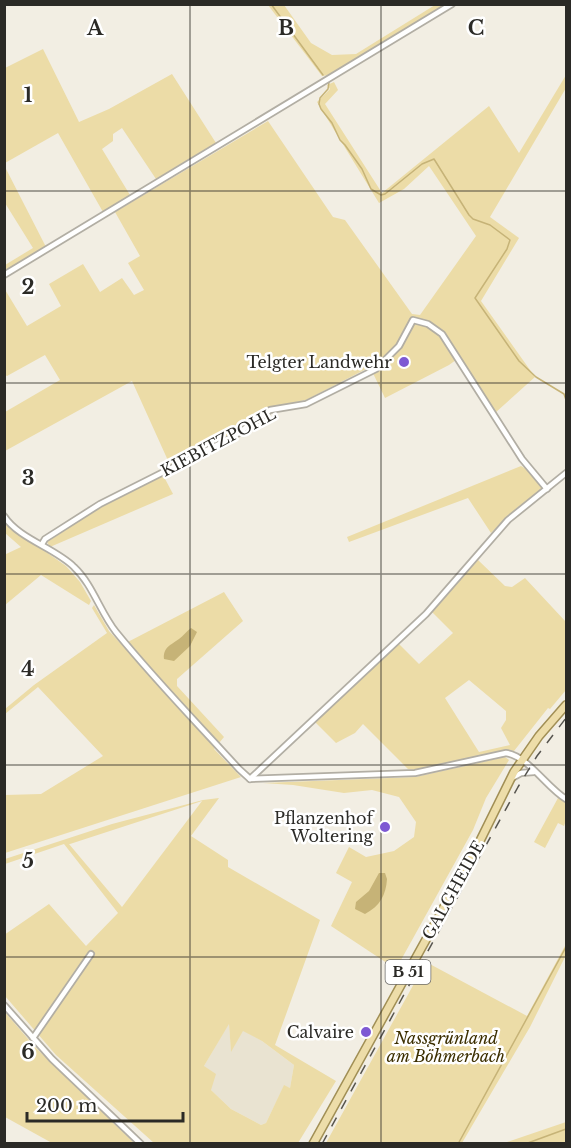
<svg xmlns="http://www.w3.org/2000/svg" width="571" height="1148" font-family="'Libre Baskerville',serif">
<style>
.built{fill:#e9e3d1}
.green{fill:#ecdca7;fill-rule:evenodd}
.water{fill:#c6b377}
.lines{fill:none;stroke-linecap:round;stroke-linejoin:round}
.stream{stroke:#c6b377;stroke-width:1.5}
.street-casing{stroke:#b2aea4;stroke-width:8}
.primary-casing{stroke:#a18f55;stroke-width:10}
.street{stroke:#fff;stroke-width:4.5}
.primary{stroke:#eddda9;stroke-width:7}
.rail{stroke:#57554f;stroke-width:1.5;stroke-dasharray:10 10;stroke-linecap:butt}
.grid{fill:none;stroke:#2b2a26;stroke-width:1.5;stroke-opacity:0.55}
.poi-dot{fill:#7e59d3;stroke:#fff;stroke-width:2}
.labels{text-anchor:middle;stroke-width:5;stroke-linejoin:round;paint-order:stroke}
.shield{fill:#fff;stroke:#6b6a67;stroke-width:1.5}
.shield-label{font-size:15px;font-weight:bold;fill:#2b2a26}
.poi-label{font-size:16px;fill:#2b2a26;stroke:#fff;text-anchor:end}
.street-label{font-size:16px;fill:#2b2a26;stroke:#fff}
.park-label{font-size:16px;font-style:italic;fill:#3c2f00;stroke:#fff}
.grid-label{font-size:20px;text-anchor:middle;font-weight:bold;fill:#2b2a26;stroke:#fff;stroke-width:5;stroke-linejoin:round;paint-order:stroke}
</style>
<rect width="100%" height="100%" fill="#f2eee3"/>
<path class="built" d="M229,1023L231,1051L243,1030L262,1041L294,1065L290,1088L284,1086L266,1123L261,1125L231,1109L211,1090L204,1066Z"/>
<g class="green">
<path d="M268,5H284L311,43L332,55L356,54L435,5H444L330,75L322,76Z"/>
<path d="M43,49L79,122L109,109L172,74L216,143L156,179L122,128L113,134V141L102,149L130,195L103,212L58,133L5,163V68Z"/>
<path d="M566,75V88L490,217L519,238L481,301L535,377L495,413L460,357L449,365L385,398L370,367L306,400L270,407L232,433L170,465L132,381L5,451V412L60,380L45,355L7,376L5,375L4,288L27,326L61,306L49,284L83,264L100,292L122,278L134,295L144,290L128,263L140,256L115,212L268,121L333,217L345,220L412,314L420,315L476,236L429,166L404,189L379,203L317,102L330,89L327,85L334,82L338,90L325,104L382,193L489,106L519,153Z"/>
<path d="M4,165L46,247L5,272V265L33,248L5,203Z"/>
<path d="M521,466L528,470L542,486L541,491L518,507L491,533L468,498L349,542L347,537Z"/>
<path d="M163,475L173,494L50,547L47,542L104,505Z"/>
<path d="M5,523L66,566L80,582L91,601L89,605L41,575L5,605L4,555L21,547L5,533Z"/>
<path d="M478,560L505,586L512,587L525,578L566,622V690L550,709L548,708L514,751L508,750L415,770L408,769L363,724L355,733L336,743L315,722L399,644L419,664L453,633L432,612ZM469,680L506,711V720L501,728L510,745L479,752L445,698Z"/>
<path d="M224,592L243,621L177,679V686L224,737L214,749L241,777L5,853V795L41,794L103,756L38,687L5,714V709L34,685L107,633L92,608L94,605L109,631L122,645Z"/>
<path d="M505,757L509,760L486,798L473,830L396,969L331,926L352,882L336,873L349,847L366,857L394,851L414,837L416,822L399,797L372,790L344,793L293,785L263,783L415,777Z"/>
<path d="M219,798L191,836L228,860V867L320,920L275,1045L336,1081L298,1143H154L56,1055L5,996L4,935L49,904L86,946L118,913L64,844L5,864V859L112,824L203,800ZM202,801L122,907L69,844H70ZM229,1024L231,1052L243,1031L262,1041L294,1065L290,1088L284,1085L266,1123L261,1125L231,1109L211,1090L216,1074L204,1066Z"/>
<path d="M558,798L566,803V820L564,826L558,823L545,848L534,842Z"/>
<path d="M566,944V955L530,1027L462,1143H326L426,962L527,1016Z"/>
<path d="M4,1011L35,1047L134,1143H52L5,1117Z"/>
<path d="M566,1122V1143H504Z"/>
</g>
<g class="water">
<path d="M191,628L197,632L190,646L174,661L164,659C163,647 171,645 179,639C183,636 187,631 191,628Z"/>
<path d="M379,873H385L387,879C386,895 380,906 365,914L355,909L356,902L369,891Z"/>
</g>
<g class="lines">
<g class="stream">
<path d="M271,4L323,75"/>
<path d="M329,82L328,89L320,98L319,104L321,109L332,123L340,140L345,145L362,169L371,189L381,195L385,194L422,164L434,159L469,215L473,219L490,225L510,240L507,249L475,298L519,361L536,377L564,394L566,400"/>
<path d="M458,1144L566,947"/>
<path d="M525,1144L566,1129"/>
</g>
<g class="street-casing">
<g id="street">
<path d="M4,275L452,4"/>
<path d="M4,516C19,539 55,548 74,567C93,585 100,612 116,632C155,680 198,724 239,769L250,779L415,773L506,753C528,756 547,788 566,799"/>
<path d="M42,544L45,539L100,504L233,437L270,410L306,404L376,369L399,346L413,320L428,324L442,334L522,459L547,489"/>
<path d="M512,778L521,773L534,772"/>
<path d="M250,779L426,614L508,520L566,473"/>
<path d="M4,1005L52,1059L141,1144"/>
<path d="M33,1038L91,954"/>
</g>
</g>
<g class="primary-casing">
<path id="primary" d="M313,1144L475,851L514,772L539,736L566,705"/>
</g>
<use href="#street" class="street"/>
<use href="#primary" class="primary"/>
<path class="rail" d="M322,1144L518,787L537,756L566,718"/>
</g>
<path class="grid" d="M190,4V1144M381,4V1144M4,191H566M4,383H566M4,574H566M4,765H566M4,957H566"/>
<g class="poi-dot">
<circle cx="404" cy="362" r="6"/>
<circle cx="385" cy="827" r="6"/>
<circle cx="366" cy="1032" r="6"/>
</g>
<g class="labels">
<rect class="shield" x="385.5" y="960" width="45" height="24" rx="4.5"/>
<g class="shield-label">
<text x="408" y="977">B 51</text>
</g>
<g class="poi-label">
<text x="392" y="368">Telgter Landwehr</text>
<text x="373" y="824">Pflanzenhof<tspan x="373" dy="18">Woltering</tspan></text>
<text x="354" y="1038">Calvaire</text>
</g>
<g class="street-label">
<text transform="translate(218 442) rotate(-28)" y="6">KIEBITZPOHL</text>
<text transform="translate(453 890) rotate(-61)" y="6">GALGHEIDE</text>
</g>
<g class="park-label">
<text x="446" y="1044">Nassgrünland<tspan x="446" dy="18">am Böhmerbach</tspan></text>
</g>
</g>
<g class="grid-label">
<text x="95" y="35">A</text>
<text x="286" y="35">B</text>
<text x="476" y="35">C</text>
<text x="28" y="102">1</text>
<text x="28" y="294">2</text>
<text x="28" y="485">3</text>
<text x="28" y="676">4</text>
<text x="28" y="868">5</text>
<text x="28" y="1059">6</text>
</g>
<rect width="571" height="1148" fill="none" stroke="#2b2a26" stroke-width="12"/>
<path d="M27 1112v9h156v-9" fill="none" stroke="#2b2a26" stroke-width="3"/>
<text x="36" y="1112" font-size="18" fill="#2b2a26" stroke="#ffffff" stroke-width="4.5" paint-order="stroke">200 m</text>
</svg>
